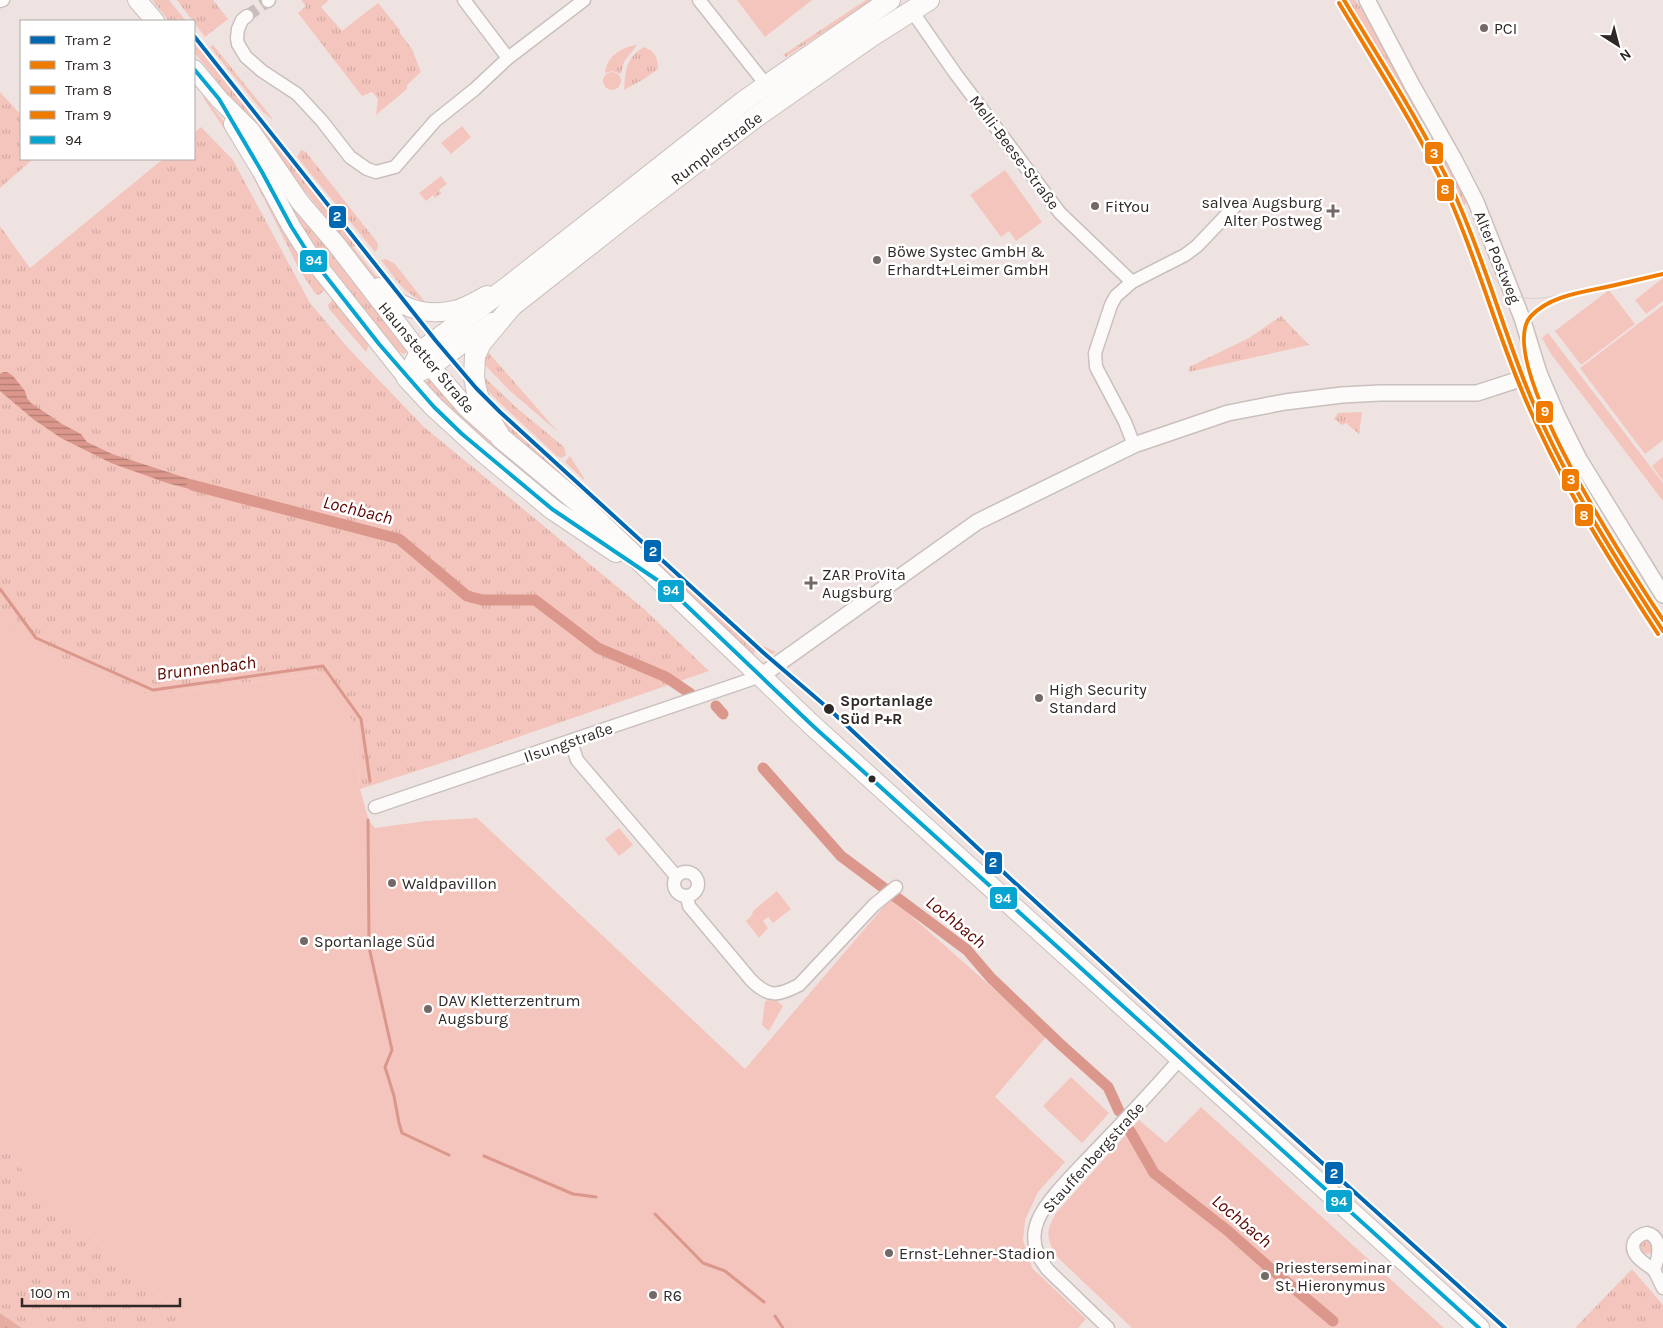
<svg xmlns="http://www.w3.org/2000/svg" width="1663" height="1328" font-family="Karla,sans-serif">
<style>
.grass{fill:url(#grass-tufts)}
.forest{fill:url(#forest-firs)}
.park{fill:#f4c5bc}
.water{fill:url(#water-rules)}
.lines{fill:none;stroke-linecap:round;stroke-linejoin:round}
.stream{stroke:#db978b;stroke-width:3}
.canal{stroke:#db978b;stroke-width:11}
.minor-tunnel{stroke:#c9bebc;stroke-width:12;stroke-dasharray:12 6;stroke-linecap:butt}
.minor-casing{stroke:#c9c0be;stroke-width:15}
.tertiary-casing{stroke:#c9c0be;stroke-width:18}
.secondary-casing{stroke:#c9c0be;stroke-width:20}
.primary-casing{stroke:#c9c0be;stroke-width:22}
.minor{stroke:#fdfbfa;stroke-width:12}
.tertiary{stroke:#fdfbfa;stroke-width:15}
.secondary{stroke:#fdfbfa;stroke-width:18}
.primary{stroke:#fdfbfa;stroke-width:20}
.tram{stroke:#d5d1d0;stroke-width:1}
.bus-1-casing{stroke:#fff;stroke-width:8}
.bus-1{stroke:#07a5d0;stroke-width:4}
.tram-1-casing{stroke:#fff;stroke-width:8}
.tram-2-casing{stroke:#fff;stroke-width:8}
.tram-3-casing{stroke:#fff;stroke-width:8}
.tram-4-casing{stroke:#fff;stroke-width:8}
.tram-1{stroke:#0068b3;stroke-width:4}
.tram-2{stroke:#ef7c00;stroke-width:4}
.tram-3{stroke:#ef7c00;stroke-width:4}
.tram-4{stroke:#ef7c00;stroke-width:4}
.poi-dot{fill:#736967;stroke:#fff;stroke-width:2}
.stop-dot{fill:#302826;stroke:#fff;stroke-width:2}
.labels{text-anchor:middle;stroke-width:5;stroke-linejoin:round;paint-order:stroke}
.poi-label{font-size:16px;fill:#302826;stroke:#fff;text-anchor:start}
.street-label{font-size:16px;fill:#302826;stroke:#fff}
.stop-label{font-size:16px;font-weight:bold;fill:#302826;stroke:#fff;text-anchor:start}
.water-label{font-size:18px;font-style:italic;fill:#5d0600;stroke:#fff}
.line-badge{stroke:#fff;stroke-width:2}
.badge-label{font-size:14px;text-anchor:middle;font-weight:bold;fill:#fff}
</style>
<defs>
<pattern id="grass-tufts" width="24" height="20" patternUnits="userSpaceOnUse" patternTransform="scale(1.25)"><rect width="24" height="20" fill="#f4c5bc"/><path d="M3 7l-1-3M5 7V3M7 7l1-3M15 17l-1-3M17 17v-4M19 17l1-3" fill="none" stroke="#d2a9a1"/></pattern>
<pattern id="forest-firs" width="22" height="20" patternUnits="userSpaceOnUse" patternTransform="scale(1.25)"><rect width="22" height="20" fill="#e6ada3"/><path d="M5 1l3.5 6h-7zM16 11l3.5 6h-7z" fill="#bb8d85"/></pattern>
<pattern id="water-rules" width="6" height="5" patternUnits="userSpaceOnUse" patternTransform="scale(1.25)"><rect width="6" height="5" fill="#db978b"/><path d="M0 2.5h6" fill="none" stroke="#b27b71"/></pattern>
</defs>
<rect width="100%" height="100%" fill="#efe3e1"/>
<g class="grass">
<path d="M152,0H169L186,21H169Z"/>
<path d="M177,0H213L228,19L205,37Z"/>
<path d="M301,0H329L321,7L342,31L378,3L400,30L399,32L412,49L421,72L407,85V89L376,115L378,99L372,92L362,96L298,13L306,6Z"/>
<path d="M866,0H873L786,57L783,55Z"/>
<path d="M1339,0H1355L1361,8L1423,117L1415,126Z"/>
<path d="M194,32L360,242L353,247L389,292L378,282L352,250L194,52Z"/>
<path d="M213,45L272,118V119L263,112L210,47Z"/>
<path d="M637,45L624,62L621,73L620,74L613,71L605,73C607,56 621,47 637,45Z"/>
<path d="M644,47C655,51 658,58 658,69L644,79L624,90C625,72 626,57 644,47Z"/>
<path d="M0,92L21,115V159H33L0,188Z"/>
<path d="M202,96L205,98L230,129L297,250L325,290L319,295L315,293L300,271L242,155Z"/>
<path d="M201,127L233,160L310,303L349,349L424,427L643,608L709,671L460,757L360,789L355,725L321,673L148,695L30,645L0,624V226L30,268L163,159H194V133Z"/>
<path d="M1434,136L1468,201L1463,207H1457L1424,142Z"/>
<path d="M301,150L306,152L377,242L378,248L375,252L297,157Z"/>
<path d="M268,167L408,347L406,353L403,354L397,350L303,233Z"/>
<path d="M441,176L447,184L439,190L441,193L435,198L433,195L426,201L419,193Z"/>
<path d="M386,259L395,264L425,302C404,294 395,278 381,260Z"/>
<path d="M333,299L369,345L366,352L329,309L328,305Z"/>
<path d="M1281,316L1309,345L1189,372V367L1249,338Z"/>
<path d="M488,352L558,432L510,391L484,364Z"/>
<path d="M484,377L518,409L564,447L566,455L562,458L558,457L499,402L487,390Z"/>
<path d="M429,378H432L477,426L565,504L559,505L460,424L425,384Z"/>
<path d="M502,410L757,643L776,652L770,655L764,650L760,652L756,649L753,655L725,630L499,423L497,416Z"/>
<path d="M1362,412L1359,434L1346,423L1342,425L1334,419L1338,413Z"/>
<path d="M570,456L584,478V480L565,462Z"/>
<path d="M0,1142L39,1190L197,1328H22L0,1313Z"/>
<circle cx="1647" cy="1247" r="7"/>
<path d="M1632,1269L1663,1305V1328H1575Z"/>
</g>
<path class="forest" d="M0,1313L22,1328H0Z"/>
<g class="park">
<path d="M737,0H812L765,37Z"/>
<circle cx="612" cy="81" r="9"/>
<path d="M462,126L471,137L451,154L441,143Z"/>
<path d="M1005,170L1042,222L1016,241L1009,231L1001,237L970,195Z"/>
<path d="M1663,278V301L1646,314L1635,300Z"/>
<path d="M1609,290L1635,324L1581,365L1555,331Z"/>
<path d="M1663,305V440L1645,454L1580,368Z"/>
<path d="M1548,333L1663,483V501L1551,354L1542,338Z"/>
<path d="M1663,457V481L1652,466Z"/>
<path d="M0,624L30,645L148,695L321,673L355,724L360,789L369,821L375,828L426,821L477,818L745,1069L891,898L1047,1036L995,1097L1065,1162L1038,1192L1025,1220L1023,1240L1032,1268L1086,1319L1078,1328H197L39,1190L0,1142Z"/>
<path d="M619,828L633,845L619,856L605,839Z"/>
<path d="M777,891L791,909L773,923L768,917L763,921L768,928L759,938L746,921L752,915L753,911Z"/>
<path d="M769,1000L777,1001L783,1006L769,1031L762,1025L765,1001Z"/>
<path d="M1071,1077L1109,1113L1082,1143L1043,1106Z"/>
<path d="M1201,1107L1444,1328H1132L1055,1255C1046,1235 1046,1232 1056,1213L1139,1120L1166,1143Z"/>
</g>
<g class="water">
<path d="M3,372H7L13,376L25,391L27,398L31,403L62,424L81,434L87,442L112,454L208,485L205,493L167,483L111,463L61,438L33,419L0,391V374Z"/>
<path d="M898,899L954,941L949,940L938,931L929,928L908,911Z"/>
</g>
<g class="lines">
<g class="stream">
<path d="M0,589L36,638L153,690L323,666L361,719L370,781"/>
<path d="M368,820L369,947L392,1050L385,1067L394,1096L399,1123L402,1133L449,1155"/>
<path d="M484,1156L573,1194L596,1197"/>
<path d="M655,1214L703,1263L725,1271L764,1302"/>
<path d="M775,1316L783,1328"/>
</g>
<g class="canal">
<path d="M192,485L399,539L467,596L482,600H535L598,648L666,677L691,694"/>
<path d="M716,706L723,714"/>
<path d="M763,768L841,856L967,950L991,978L1059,1043L1108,1087L1119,1111"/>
<path d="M1130,1131L1154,1173L1228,1231L1273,1271"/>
<path d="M1277,1274L1333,1321"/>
</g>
<path class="minor-tunnel" d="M247,16L268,1"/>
<g class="minor-casing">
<g id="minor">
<path d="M464,0L508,58"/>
<path d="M699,0L771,91"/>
<path d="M0,1L3,0"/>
<path d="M268,1L269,0"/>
<path d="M912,11L955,73L1060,213L1132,282"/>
<path d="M247,16L242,20L238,29L237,38L238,44L246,57L262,71L297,94L322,121L350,157L367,169L376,172L395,167L435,121L475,89L508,58L584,0"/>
<path d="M1134,445L1125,422L1096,367L1095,353L1111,305L1116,296L1132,282L1185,255L1197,246L1235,206"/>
<path d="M571,741L577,760L676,876"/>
<path d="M375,807L761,676"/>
<circle cx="686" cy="884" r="12"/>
<path d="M687,896L689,906L751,980C769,998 778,996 799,985L874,905L896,887"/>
<path d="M1647,1233C1663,1237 1659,1257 1654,1270C1645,1263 1629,1255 1634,1242C1637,1236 1642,1234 1647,1233Z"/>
<path d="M1654,1270L1663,1288"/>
<path d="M1108,1328L1048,1270C1036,1256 1030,1239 1038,1220C1046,1200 1078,1169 1094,1152C1123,1122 1152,1091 1180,1059"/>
</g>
</g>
<g class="tertiary-casing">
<g id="tertiary">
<path d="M1367,0L1412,85L1455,161L1476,202L1522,318L1539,373L1557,415L1579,459L1663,595"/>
<path d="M761,676L977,522L1134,445L1228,413L1285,402L1342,395L1380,393H1477L1539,373"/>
</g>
</g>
<g class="secondary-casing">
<g id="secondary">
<path d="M137,0L155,21"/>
<path d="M194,69L219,99L251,131L300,202L336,244L431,367L467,408L495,433"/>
<path d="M233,124L262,172L291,226L310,256L407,378L431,367L492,322"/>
<path d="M379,287C400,308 424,317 454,310C465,308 477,300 487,295"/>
</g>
</g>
<g class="primary-casing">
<g id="primary">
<path d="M929,0L872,36L756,117L634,210L512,306L481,343L475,356L474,377L476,388L480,403L501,438L579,503L813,726L1479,1328"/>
<path d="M616,552L552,509L482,451L434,407L407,378L420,352L510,285L744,101L890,0"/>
</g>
</g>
<use href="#minor" class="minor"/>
<use href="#tertiary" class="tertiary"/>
<use href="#secondary" class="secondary"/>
<use href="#primary" class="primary"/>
<path class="tram" d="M1477,245C1502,304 1519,305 1578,291"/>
<g class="bus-1-casing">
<path id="bus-1" d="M194,69L219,99L262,172L291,226L310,256L379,344L434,407L462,434L552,509L666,586L813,726L1479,1328"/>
</g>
<use href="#bus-1" class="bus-1"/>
<g class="tram-1-casing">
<path id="tram-1" d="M194,36L436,341L476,388L500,412L766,655L829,709L1014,882L1196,1049L1505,1328"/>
</g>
<g class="tram-2-casing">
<path id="tram-2" d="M1344,0C1382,63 1423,126 1454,193C1483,256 1501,323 1527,388C1562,474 1612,553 1663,631"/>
</g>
<g class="tram-3-casing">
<path id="tram-3" d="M1339,3C1377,67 1418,129 1449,197C1477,260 1495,327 1522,391C1557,477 1607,556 1658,634"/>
</g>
<g class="tram-4-casing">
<path id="tram-4" d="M1663,274C1646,278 1629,282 1611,286C1584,292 1551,295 1531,316C1491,359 1634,576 1663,620"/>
</g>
<use href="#tram-1" class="tram-1"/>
<use href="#tram-2" class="tram-2"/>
<use href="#tram-3" class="tram-3"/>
<use href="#tram-4" class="tram-4"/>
</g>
<g class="poi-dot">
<circle cx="1484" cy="28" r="5"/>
<circle cx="1095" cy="206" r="5"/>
<path d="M1330.5 203.5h5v5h5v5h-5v5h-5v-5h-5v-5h5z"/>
<circle cx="877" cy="260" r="5"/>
<path d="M808.5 575.5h5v5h5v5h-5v5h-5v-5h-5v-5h5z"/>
<circle cx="1039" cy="698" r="5"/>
<circle cx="392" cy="883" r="5"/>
<circle cx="304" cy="941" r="5"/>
<circle cx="428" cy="1009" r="5"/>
<circle cx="889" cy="1253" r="5"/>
<circle cx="1265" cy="1276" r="5"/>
<circle cx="653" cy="1295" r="5"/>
</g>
<g class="stop-dot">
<circle cx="829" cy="709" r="6"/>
<circle cx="872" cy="779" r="4.5"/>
</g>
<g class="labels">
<g class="poi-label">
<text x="1494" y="34">PCI</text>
<text x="1322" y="208" text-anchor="end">salvea Augsburg<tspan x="1322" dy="18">Alter Postweg</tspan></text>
<text x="1105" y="212">FitYou</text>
<text x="887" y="257">Böwe Systec GmbH &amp;<tspan x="887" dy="18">Erhardt+Leimer GmbH</tspan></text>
<text x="822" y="580">ZAR ProVita<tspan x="822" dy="18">Augsburg</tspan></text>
<text x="1049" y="695">High Security<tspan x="1049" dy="18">Standard</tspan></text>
<text x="402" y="889">Waldpavillon</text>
<text x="314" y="947">Sportanlage Süd</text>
<text x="438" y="1006">DAV Kletterzentrum<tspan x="438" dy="18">Augsburg</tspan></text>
<text x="899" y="1259">Ernst-Lehner-Stadion</text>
<text x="1275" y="1273">Priesterseminar<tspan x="1275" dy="18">St. Hieronymus</tspan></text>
<text x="663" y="1301">R6</text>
</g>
<g class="street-label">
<text transform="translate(716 148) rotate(-37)" y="6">Rumplerstraße</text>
<text transform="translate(1015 152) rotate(53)" y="6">Melli-Beese-Straße</text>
<text transform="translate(1498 257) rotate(68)" y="6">Alter Postweg</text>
<text transform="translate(427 357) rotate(50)" y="6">Haunstetter Straße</text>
<text transform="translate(568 742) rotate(-19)" y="6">Ilsungstraße</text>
<text transform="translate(1093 1157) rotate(-48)" y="6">Stauffenbergstraße</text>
</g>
<g class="stop-label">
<text x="840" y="706">Sportanlage<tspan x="840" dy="18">Süd P+R</tspan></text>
</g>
<g class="water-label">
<text transform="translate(358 510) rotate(14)" y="6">Lochbach</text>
<text transform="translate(206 668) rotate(-7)" y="6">Brunnenbach</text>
<text transform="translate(956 922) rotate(39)" y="6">Lochbach</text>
<text transform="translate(1242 1221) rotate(40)" y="6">Lochbach</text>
</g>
</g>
<g class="line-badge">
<rect x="1424" y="141" width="20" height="24" rx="5" fill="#ef7c00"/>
<rect x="1436" y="178" width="19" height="24" rx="5" fill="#ef7c00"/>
<rect x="328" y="205" width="19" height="24" rx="5" fill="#0068b3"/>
<rect x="299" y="249" width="29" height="24" rx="5" fill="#07a5d0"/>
<rect x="1535" y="400" width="19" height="24" rx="5" fill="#ef7c00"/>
<rect x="1561" y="468" width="19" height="24" rx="5" fill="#ef7c00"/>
<rect x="1574" y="503" width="20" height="24" rx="5" fill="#ef7c00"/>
<rect x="643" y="539" width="19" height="24" rx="5" fill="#0068b3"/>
<rect x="657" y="579" width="28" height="24" rx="5" fill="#07a5d0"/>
<rect x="984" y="851" width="19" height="24" rx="5" fill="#0068b3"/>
<rect x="989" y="886" width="29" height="24" rx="5" fill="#07a5d0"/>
<rect x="1324" y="1161" width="20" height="24" rx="5" fill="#0068b3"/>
<rect x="1325" y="1189" width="28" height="24" rx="5" fill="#07a5d0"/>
</g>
<g class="badge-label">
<text x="1434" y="158">3</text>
<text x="1445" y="194">8</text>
<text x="337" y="221">2</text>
<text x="314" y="265">94</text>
<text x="1545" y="416">9</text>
<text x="1571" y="484">3</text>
<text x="1584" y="520">8</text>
<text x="653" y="556">2</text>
<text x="671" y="595">94</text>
<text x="993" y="867">2</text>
<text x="1003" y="903">94</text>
<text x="1334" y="1178">2</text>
<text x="1339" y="1206">94</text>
</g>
<rect x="20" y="20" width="175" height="140" fill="#ffffff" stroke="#aca9a8"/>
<rect x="30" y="36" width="25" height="8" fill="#0068b3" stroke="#aca9a8"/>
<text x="65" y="45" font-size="15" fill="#302826">Tram 2</text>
<rect x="30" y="61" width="25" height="8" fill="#ef7c00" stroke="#aca9a8"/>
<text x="65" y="70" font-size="15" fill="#302826">Tram 3</text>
<rect x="30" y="86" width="25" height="8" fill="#ef7c00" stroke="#aca9a8"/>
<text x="65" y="95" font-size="15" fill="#302826">Tram 8</text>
<rect x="30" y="111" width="25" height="8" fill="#ef7c00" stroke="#aca9a8"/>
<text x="65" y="120" font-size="15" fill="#302826">Tram 9</text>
<rect x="30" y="136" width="25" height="8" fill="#07a5d0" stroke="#aca9a8"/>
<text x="65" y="145" font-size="15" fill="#302826">94</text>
<g transform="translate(1618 45) rotate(144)" stroke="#ffffff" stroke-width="4" paint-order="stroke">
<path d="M0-4L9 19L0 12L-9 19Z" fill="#302826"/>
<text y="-8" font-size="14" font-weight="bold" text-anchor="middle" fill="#302826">N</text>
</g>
<path d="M22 1298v8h158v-8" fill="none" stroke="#302826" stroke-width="2.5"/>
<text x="30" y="1298" font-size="15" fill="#302826" stroke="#ffffff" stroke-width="4" paint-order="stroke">100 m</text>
</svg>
